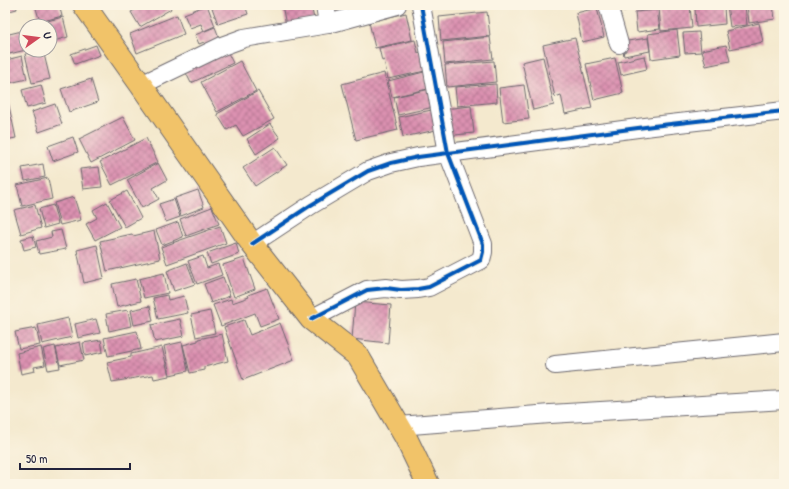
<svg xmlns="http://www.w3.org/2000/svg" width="789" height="489" font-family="'Patrick Hand',sans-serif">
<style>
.building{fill:url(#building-cross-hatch)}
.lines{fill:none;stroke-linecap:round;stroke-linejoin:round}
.minor-casing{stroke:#6c686e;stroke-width:20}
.major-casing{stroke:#6c686e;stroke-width:24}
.minor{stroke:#fff;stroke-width:18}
.major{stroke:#f1c369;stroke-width:22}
.cycleway-casing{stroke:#fcf5e5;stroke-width:6}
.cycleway{stroke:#0057b8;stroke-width:4}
</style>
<defs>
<pattern id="building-cross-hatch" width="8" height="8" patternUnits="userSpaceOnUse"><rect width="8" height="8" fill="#db91b0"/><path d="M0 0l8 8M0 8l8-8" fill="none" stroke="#b17690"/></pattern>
</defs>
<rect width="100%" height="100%" fill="#fcf5e5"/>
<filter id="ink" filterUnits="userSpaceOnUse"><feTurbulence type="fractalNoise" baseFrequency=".025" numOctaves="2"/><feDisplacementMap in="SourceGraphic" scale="8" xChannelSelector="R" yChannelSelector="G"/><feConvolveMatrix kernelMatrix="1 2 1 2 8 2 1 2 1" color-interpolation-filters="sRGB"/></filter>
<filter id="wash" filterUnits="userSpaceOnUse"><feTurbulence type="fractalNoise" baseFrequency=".012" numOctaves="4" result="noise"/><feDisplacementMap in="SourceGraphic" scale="16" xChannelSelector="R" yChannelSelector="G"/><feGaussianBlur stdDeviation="0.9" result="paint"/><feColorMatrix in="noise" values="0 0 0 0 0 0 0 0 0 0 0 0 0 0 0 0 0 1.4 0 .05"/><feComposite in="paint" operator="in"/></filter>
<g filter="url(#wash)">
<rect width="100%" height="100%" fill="#f4e9ce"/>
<g id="blocks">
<g class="building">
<path d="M5,5H16L17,9L5,12Z"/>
<path d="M35,5H59L62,16L40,22Z"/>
<path d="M143,5H169L171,9L140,27L131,12Z"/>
<path d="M207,5L215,26L204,31L201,24L190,28L184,14Z"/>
<path d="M211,5H245L248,14L218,24Z"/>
<path d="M282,5H311L314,19L286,25Z"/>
<path d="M623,5H651V7L623,11Z"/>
<path d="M690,5L692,28L661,31L659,8Z"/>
<path d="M724,5L725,24L696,27L695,8Z"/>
<path d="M727,5H745L747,25L730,27Z"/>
<path d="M747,5H773L775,19L749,23Z"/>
<path d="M597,8L604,37L582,42L576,13Z"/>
<path d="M657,10L660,29L637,32L635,12Z"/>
<path d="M487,12L490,36L441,41L439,17Z"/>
<path d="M406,13L412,40L375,48L369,22Z"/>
<path d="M177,15L184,34L137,53L130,34Z"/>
<path d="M63,17L68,37L50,42V26H44L43,22Z"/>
<path d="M759,23L763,42L730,49L726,31Z"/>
<path d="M215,27L222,45L207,51L204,42L199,44L195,35Z"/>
<path d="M26,30V50L5,55V35Z"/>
<path d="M677,30L680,55L651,59L648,34Z"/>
<path d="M699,32L701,52L685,53L683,33Z"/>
<path d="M490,37L493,59L445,64L443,42Z"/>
<path d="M575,38L592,108L565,114L561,95L555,97L543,45Z"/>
<path d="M648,38L650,51L624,56L621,42Z"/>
<path d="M415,40L418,53L421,52L425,71L388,79L384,60L382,61L379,48Z"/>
<path d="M96,45L100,55L75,64L71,54Z"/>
<path d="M726,45L730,61L706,66L702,50Z"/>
<path d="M225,47L233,63L191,83L183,67Z"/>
<path d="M43,50L50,79L32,83L25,54Z"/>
<path d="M22,56L27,79L5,84V71H8L6,60Z"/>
<path d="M644,56L647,69L621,75L618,62Z"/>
<path d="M543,57L554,105L533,110L522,62Z"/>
<path d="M615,58L623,93L594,100L586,64Z"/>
<path d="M240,61L256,91L217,112L201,82Z"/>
<path d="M494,61L496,82L447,87L445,65Z"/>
<path d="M428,71L432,88L392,97L388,81Z"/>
<path d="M384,73L398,130L356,140L342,84Z"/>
<path d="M91,79L98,102L69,112L61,89Z"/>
<path d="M496,84L497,102L457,106L455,87Z"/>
<path d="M41,85L46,103L27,108L22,90Z"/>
<path d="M524,85L529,119L503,122L499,88Z"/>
<path d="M430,89L434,107L398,115L394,97Z"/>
<path d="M258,91L274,119L243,136L236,125L227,130L217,114Z"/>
<path d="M7,97L16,138L5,140V98Z"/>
<path d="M55,104L62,124L39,132L32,112Z"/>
<path d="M471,106L474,133L446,136L443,109Z"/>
<path d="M436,109L441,129L403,137L399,117Z"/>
<path d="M123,117L135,140L91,163L79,139Z"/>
<path d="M270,124L280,138L256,154L247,139Z"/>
<path d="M73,137L78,152L53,161L48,146Z"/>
<path d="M146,138L158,162L112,185L100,162Z"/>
<path d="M275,147L287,165L255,186L243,168Z"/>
<path d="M158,163L167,180L153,188L159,199L142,208L127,180Z"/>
<path d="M43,164L45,177L25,181L22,168Z"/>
<path d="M99,167L102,187L83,189L80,169Z"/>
<path d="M48,178L52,199L22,206L17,185Z"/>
<path d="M198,190L204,207L181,216L175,198Z"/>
<path d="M127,191L141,218L125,227L110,200Z"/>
<path d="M74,197L81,220L60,225L54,203Z"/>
<path d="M174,199L180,217L166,222L159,204Z"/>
<path d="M107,202L120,227L95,240L86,224L97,218L93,210Z"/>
<path d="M35,205L41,228L21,234L14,210Z"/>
<path d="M53,205L58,224L44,228L39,209Z"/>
<path d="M212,207L219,224L186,236L180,219Z"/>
<path d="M178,222L183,237L162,245L156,230Z"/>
<path d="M220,226L226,243L167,264L161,247Z"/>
<path d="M61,230L66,249L39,254L36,241L52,237L51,232Z"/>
<path d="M154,231L160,259L107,271L100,241L132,234L133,236Z"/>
<path d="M33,236L36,247L24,250L21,239Z"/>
<path d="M236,243L239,254L211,264L207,253Z"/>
<path d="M97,245L104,278L84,283L77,250Z"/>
<path d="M203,256L207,268L218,264L222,275L197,284L188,261Z"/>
<path d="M244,258L255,289L234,297L223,265Z"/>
<path d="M187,263L195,284L174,291L167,271Z"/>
<path d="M164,273L168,293L144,298L139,279Z"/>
<path d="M223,277L230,296L211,303L204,284Z"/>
<path d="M136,279L141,301L117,307L112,284Z"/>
<path d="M267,288L279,319L260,326L255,313L221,326L213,305L231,299L232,303L249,297L248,295Z"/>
<path d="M167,295L168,300L184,296L188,313L158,319L153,298Z"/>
<path d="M355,302L391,305L388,343L352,339Z"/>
<path d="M150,306L153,321L134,325L131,310Z"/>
<path d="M128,310L131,326L109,331L106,314Z"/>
<path d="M210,311L215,333L196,337L191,315Z"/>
<path d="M68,318L72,337L42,344L38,325Z"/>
<path d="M96,319L100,333L78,338L75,324Z"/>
<path d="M180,319L184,336L155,342L151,325Z"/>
<path d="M244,320L250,335L280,323L294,360L243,380L224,327Z"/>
<path d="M36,328L40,345L19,349L15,332Z"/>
<path d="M137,331L141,349L108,356L104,338Z"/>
<path d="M222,334L228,361L204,367V370L190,373L183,345L198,341V339Z"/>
<path d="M101,340L103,352L85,356L83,343Z"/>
<path d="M80,342L84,360L60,365L56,348Z"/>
<path d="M182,342L188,371L170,375L164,346Z"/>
<path d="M55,346L60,368L48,370L43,349Z"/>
<path d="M41,347L45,365L34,367L35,371L21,374L17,353Z"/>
<path d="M162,347L169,376L154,379L153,375L112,382L107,362L131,357V354Z"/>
</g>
</g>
</g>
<g filter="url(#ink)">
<use href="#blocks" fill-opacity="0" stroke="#6c686e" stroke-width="1"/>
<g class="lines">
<g class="minor-casing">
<g id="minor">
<path d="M325,5L328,24"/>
<path d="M608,5L619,44"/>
<path d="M141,85L222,46L244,38L328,24L397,5"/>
<path d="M252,244L311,205L368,171L391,163L418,157L653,126L784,111"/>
<path d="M311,319L367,290L386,288L401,290L418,289L429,287L481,260L483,252V244L448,153L421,5"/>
<path d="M555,365L784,342"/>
<path d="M399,426L550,414L784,400"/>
</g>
</g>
<g class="major-casing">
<path id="major" d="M84,5L141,85L252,244L311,319L358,356L406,438L428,484"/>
</g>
<use href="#minor" class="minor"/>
<use href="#major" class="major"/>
<g class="cycleway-casing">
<g id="cycleway">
<path d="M252,244L311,205L368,171L391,163L418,157L653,126L784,111"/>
<path d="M311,319L367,290L386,288L401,290L418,289L429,287L481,260L483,252V244L448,153L421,5"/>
</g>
</g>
<use href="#cycleway" class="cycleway"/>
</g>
</g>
<rect width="789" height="489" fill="none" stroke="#fcf5e5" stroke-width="20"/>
<g transform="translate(38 38) rotate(76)"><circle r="19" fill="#fcf5e5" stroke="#a5a1a1"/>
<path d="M0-3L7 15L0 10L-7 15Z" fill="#d1495b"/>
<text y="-6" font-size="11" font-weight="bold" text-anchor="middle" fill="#22223b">U</text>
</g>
<path d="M20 463v6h110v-6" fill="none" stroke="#22223b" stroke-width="2"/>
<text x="26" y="463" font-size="12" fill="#22223b" stroke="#fcf5e5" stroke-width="3" paint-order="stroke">50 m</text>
</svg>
